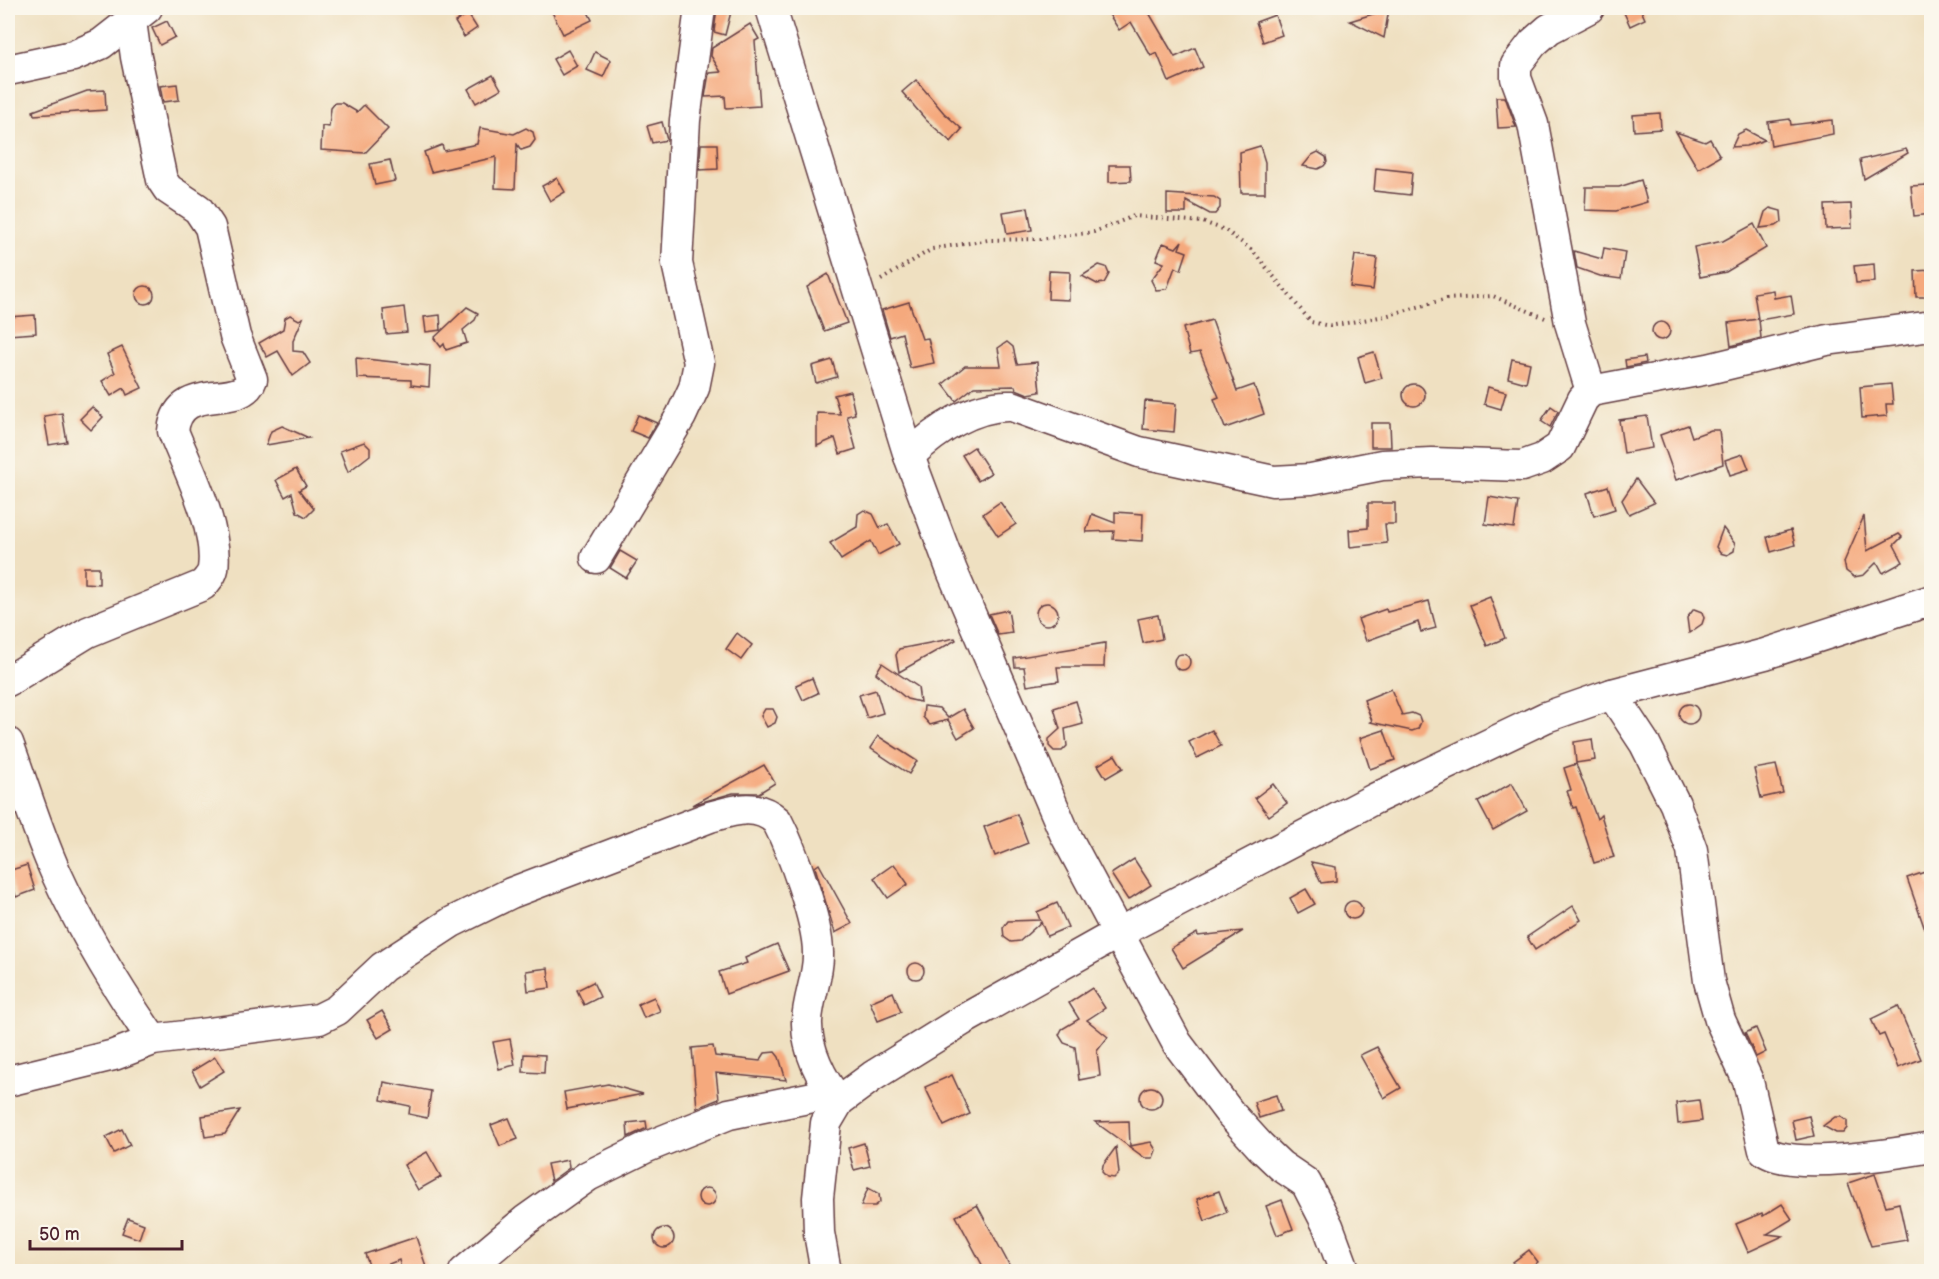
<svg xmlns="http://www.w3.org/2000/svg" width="1939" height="1279" font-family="'Balsamiq Sans',sans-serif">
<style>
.building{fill:#f5a97d}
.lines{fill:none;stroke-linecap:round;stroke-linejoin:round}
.minor-casing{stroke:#633c42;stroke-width:33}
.path{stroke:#633c42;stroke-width:4;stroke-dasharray:1.5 4.5;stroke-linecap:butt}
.minor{stroke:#fff;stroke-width:30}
</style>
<rect width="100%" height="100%" fill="#fbf7ec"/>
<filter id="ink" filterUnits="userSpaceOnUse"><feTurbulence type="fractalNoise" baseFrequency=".0167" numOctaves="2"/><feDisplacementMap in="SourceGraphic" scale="12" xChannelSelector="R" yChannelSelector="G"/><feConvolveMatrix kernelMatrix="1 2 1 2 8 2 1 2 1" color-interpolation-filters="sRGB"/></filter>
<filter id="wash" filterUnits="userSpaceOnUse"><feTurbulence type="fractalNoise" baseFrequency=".008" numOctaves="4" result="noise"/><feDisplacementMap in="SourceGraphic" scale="24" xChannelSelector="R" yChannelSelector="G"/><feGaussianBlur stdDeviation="1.35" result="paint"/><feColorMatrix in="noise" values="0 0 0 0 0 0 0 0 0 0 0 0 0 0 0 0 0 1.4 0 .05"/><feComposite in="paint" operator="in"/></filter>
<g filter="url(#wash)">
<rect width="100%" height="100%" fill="#efe0c1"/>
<g id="blocks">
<g class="building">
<path d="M550,8H586L592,20L563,34Z"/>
<path d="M717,8H732L725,35L714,32Z"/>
<path d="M1105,8H1153L1148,11L1175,57L1195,48L1203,67L1169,82L1157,53L1151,56L1131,22L1119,30Z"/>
<path d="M1622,8H1640L1645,19L1630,26Z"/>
<path d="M1389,9L1384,38L1350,21Z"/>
<path d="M468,14L477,28L464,37L455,22Z"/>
<path d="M1275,15L1282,35L1263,42L1256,22Z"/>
<path d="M167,21L175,37L160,45L152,28Z"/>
<path d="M750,24L759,39L755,41L760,106L726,108L725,96L705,97L709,73L721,72L711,56L712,48Z"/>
<path d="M568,50L577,66L562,75L553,59Z"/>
<path d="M595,52L611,60L603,77L587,70Z"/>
<path d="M493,75L501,89L476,103L468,89Z"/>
<path d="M916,80L944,113L962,129L951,142L926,120L902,92Z"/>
<path d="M177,84L179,100L163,102L160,86Z"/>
<path d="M105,90L106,110L34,115L33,111L87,91Z"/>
<path d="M1496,97H1505L1516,127L1498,128Z"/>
<path d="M335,103H342L357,112L364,105L388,129L365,153L321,150L322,126L329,127L331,108Z"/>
<path d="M1660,113L1661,129L1634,131L1633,115Z"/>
<path d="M1790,119L1791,125L1832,120L1833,134L1771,146L1768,122Z"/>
<path d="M662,122L667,140L652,143L647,126Z"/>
<path d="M480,128L514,134L526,128L533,132L535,140L530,147L521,150L517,144L515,189L495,188L496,157L431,172L424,152L442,145L444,151L477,144Z"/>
<path d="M1746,130L1765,140L1746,146L1732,147L1738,134Z"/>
<path d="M1676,132L1705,142L1710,139L1720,156L1698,169Z"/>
<path d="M701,144H717L718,169L699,170Z"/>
<path d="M1260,146L1265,162V193H1241L1240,152Z"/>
<path d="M1906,149L1908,153L1864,179L1860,160Z"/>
<path d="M1318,152L1326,157L1327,162L1324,166L1318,169L1303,166L1312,155Z"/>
<path d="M390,160L395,181L375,185L370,164Z"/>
<path d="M1109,165H1130L1131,181L1109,182Z"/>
<path d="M1376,168L1412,172L1410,195L1374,191Z"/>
<path d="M557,178L565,192L550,201L542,186Z"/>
<path d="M1641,180L1647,202L1616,211L1585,210L1586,187H1619Z"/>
<path d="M1927,185L1932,193V214L1914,216L1911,186Z"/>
<path d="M1167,194L1214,197L1220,201V208L1215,214H1210L1186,201V213H1167Z"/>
<path d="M1851,204L1852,228L1826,229L1825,205Z"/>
<path d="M1028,208L1032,230L1007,234L1003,212Z"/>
<path d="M1770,208L1781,211L1782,222L1776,226L1760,228L1765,212Z"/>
<path d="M1754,224L1766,248L1726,272L1700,277L1694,247L1723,241Z"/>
<path d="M1182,241L1179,249L1187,252L1181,270L1175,267L1167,289L1156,290L1151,280L1164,263L1156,260L1163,243L1176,248Z"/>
<path d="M1604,248L1625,252L1621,279L1600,276L1577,268L1574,251L1602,259Z"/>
<path d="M1355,255L1377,258L1373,290L1350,287Z"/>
<path d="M1874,264L1875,282L1856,283L1854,266Z"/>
<path d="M1099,265L1106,267L1109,274L1104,283L1097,284L1082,276Z"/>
<path d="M1932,270V297H1916L1915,271Z"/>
<path d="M1049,271L1070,272L1069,300L1048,299Z"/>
<path d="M828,274L847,323L824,331L807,287Z"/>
<circle cx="145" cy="295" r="9"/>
<path d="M1773,290L1774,298L1791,295L1794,314L1759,320L1761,338L1731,346L1728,323L1758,319L1754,293Z"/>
<path d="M909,302L922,339L928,338L934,363L910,368L902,333L890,337L882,310Z"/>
<path d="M404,307L407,332L386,334L383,310Z"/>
<path d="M467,307L478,313L475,320L463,330L467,343L446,350L444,344L441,347L434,338Z"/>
<path d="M35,315L36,333L8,335V317Z"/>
<path d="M290,315L299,320L303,318L293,341V351L303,352L310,363L293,376L278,351L267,357L259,343L283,329L285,318Z"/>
<path d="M440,315L441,330L426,332L424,317Z"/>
<path d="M1212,320L1237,391L1254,385L1264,414L1225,428L1214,399L1219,397L1200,352L1190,354L1183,328Z"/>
<circle cx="1661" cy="331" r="9"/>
<path d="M1007,342L1013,347L1017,364L1037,362L1040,392L1028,394L1016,389L1015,386L974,387L956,401L943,384L965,366H1001L998,348Z"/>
<path d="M122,347L142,388L127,395L124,388L111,396L102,381L115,373L107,354Z"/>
<path d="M1374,352L1382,378L1365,383L1358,357Z"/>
<path d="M1645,357L1646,363L1626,367L1625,360Z"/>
<path d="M356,358L430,366L429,387L411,385V380L357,378Z"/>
<path d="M1512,359L1530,363L1526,383L1508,378Z"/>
<path d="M832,360L837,377L816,383L812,366Z"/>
<path d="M1891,384L1893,404H1886L1887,416L1862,418L1860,387Z"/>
<circle cx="1414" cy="395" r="11"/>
<path d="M1488,387L1506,392L1501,409L1484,404Z"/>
<path d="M850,391L855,414L847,416L856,449L840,454L835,438L817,446V413L840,414L834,395Z"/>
<path d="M1145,401L1176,404L1174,432L1143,429Z"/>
<path d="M1551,406L1558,411L1550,427L1541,421Z"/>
<path d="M92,407L103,417L91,430L80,419Z"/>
<path d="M62,413L67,442L49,445L44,416Z"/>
<path d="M638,415L657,423L648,438L631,431Z"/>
<path d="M1647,416L1652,448L1624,453L1619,420Z"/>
<path d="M1371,423H1390L1391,447H1371Z"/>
<path d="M1688,425L1692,437L1711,430H1719L1723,464L1676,480L1660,435Z"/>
<path d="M282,426L309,438L266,445L271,431Z"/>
<path d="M364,442L370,448V455L348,472L340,451Z"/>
<path d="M974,447L991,473L978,481L962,455Z"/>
<path d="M1743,454L1749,469L1730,475L1725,460Z"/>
<path d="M296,469L306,486L299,490L314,509L306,517L297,512L292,493L285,497L276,480Z"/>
<path d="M1636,479L1654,503L1629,514L1622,500Z"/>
<path d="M1608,486L1615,509L1594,516L1587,493Z"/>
<path d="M1489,497L1518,502L1514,528L1485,524Z"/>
<path d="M1000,502L1016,524L998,536L983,514Z"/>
<path d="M1368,503H1395V524H1385L1387,543L1350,547L1349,530L1368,528Z"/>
<path d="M864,510L873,514L880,528L888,524L899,544L878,555L871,541L841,560L830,543L857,527L858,514Z"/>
<path d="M1115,512L1143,514L1142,541L1113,539L1114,531L1086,532L1092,514L1115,523Z"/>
<path d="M1864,516L1867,551L1899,534L1902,537L1894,545L1903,562L1883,573L1877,562L1864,575L1854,577L1846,571L1844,562Z"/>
<path d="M1723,528L1735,544L1734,551L1727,555L1720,553L1716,547Z"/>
<path d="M1791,530L1795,545L1771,552L1767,537Z"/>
<path d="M620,551L637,561L626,578L610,568Z"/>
<path d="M84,567H99V584L84,583Z"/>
<path d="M1490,597L1505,638L1487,646L1470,605Z"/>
<path d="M1429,601L1436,628L1421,632L1418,622L1366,641L1358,619L1386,609L1387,612Z"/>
<circle cx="1047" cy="614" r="11"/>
<path d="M1694,609L1702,612L1704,618L1702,624L1689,633L1687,618Z"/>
<path d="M1008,610L1012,633L998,635L989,614Z"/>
<path d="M1158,615L1162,639L1143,643L1138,619Z"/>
<path d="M737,633L752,645L741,660L726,649Z"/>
<path d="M955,638L956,640L899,672L896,655L899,649Z"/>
<path d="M1105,643L1104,667H1057L1059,681L1027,686L1024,667H1015L1014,658Z"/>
<circle cx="1182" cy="662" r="8"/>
<path d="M882,663L918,687L920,702L907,699L876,673Z"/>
<path d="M812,678L818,693L803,700L796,685Z"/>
<path d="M1391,689L1402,715L1412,713L1419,716L1421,722L1418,729L1412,731L1370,722L1372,721L1364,700Z"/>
<path d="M876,690L883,713L867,718L859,695Z"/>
<path d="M1076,701L1083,724L1065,729L1067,746L1062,751H1054L1049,746V739L1060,729L1054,708Z"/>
<circle cx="1689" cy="714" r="10"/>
<path d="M924,706L939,708L948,718L963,709L974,728L958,738L948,720L930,725L923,717Z"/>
<path d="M765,709H773L777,717L775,723L767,727L761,716Z"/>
<path d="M1212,730L1221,746L1197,758L1189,742Z"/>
<path d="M1384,730L1395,760L1370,769L1360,738Z"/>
<path d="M878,736L917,761L909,774L870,748Z"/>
<path d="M1592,739L1595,760L1576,763L1574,742Z"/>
<path d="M1115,755L1123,768L1106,778L1098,765Z"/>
<path d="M1576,764L1597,819L1601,815L1614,857L1594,863L1576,807L1573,808L1567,791L1571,790L1564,768Z"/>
<path d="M764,765L775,783L759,793H733L692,805Z"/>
<path d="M1776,765L1783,793L1761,798L1754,769Z"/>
<path d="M1512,783L1527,811L1493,830L1478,802Z"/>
<path d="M1273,784L1287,803L1269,816L1255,798Z"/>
<path d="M1017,814L1028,843L995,856L984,827Z"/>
<path d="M1134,859L1151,885L1128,900L1111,874Z"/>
<path d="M1311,862L1336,867V881L1321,883Z"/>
<path d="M819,864L852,924L835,933L815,867Z"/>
<path d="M894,864L908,884L888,898L874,878Z"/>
<path d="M27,865L35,890L16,897L8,871Z"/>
<path d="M1925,872L1932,891V941H1929L1907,878Z"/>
<path d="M1306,889L1315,904L1298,913L1290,898Z"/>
<circle cx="1353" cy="910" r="9"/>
<path d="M1057,903L1068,927L1047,936L1041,922L1020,941L1011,942L1004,937L1003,928L1008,921L1040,920L1037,912Z"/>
<path d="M1573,906L1581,920L1535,950L1527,937Z"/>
<path d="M1243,931L1183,968L1171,948L1197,933L1198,936Z"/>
<path d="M777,944L789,971L726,994L719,972L747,963L745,958Z"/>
<circle cx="916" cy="971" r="8"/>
<path d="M548,968L550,988L528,991L526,971Z"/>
<path d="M593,982L600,997L584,1005L577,990Z"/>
<path d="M1092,988L1105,1008L1087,1020L1108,1037L1097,1051L1100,1076L1079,1080L1075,1047L1064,1043L1059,1035L1062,1029L1079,1019L1069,1003Z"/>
<path d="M893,992L901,1012L878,1021L870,1002Z"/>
<path d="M654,997L660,1011L644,1018L638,1004Z"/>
<path d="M1898,1006L1921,1059L1898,1068L1884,1034L1879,1036L1871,1019Z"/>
<path d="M382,1011L393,1029L378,1038L367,1020Z"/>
<path d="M1756,1028L1766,1052L1756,1057L1745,1033Z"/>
<path d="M510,1039L515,1065L499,1069L493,1042Z"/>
<path d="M713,1046L715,1056L760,1061L765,1053L775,1052L779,1057L786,1080L716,1073L719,1099L697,1108L692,1048Z"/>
<path d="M1377,1047L1401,1088L1384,1098L1360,1055Z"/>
<path d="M524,1054L545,1055L544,1073L523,1072Z"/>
<path d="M215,1057L224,1071L200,1086L192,1071Z"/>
<path d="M952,1075L970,1114L944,1126L925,1087Z"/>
<path d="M384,1082L431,1091L427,1118L409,1114L410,1106L381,1100Z"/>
<path d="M608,1084L643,1094L567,1109L564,1092Z"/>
<circle cx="1151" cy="1098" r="11"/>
<path d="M1276,1095L1281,1111L1259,1118L1254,1102Z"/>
<path d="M1699,1100L1702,1121L1678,1124L1676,1103Z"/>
<path d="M240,1110L225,1134L205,1137L202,1116Z"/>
<path d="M1809,1116L1814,1136L1796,1140L1792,1120Z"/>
<path d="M1835,1117H1841L1847,1121V1128L1843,1133H1836L1823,1126Z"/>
<path d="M509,1118L518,1139L500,1146L491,1125Z"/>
<path d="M646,1121L647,1128L628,1137L627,1123Z"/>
<path d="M1129,1121L1130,1146L1151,1142L1156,1150L1153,1158H1145L1095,1122Z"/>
<path d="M122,1129L130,1145L114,1153L106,1137Z"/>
<path d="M864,1143L870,1166L854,1170L848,1148Z"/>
<path d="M1116,1147L1119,1173L1114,1178L1107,1177L1102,1172L1103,1165Z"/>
<path d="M427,1152L441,1177L418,1190L404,1165Z"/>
<path d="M568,1160L569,1168L551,1181L547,1164Z"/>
<path d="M1875,1174L1886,1206L1899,1203L1907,1240L1871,1246L1848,1183Z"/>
<path d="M868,1188L879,1194L880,1202L875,1206H861Z"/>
<circle cx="707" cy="1197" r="9"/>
<path d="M1219,1191L1227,1212L1205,1221L1197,1199Z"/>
<path d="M1282,1200L1293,1229L1277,1235L1266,1206Z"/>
<path d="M1782,1204L1792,1219L1767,1234L1783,1236L1748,1252L1736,1224L1762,1213L1763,1216Z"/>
<path d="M977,1205L1013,1272H986L956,1216Z"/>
<path d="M128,1218L144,1224L139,1239L122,1233Z"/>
<circle cx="664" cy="1238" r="10"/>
<path d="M416,1237L428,1272H402L399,1260L371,1271L365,1254Z"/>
<path d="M1529,1250L1538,1262L1526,1272H1521L1513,1262Z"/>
</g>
</g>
</g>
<g filter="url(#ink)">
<use href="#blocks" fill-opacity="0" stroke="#633c42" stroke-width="1.5"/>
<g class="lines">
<g class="minor-casing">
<g id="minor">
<path d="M771,8L909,456L952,571L1065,834L1177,1043L1229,1112L1260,1146L1281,1166L1306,1183L1328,1226L1345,1272"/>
<path d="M1589,8L1549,29L1533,43L1516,65V78L1533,124L1570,323L1591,391"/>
<path d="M8,70L73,56L101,44L147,8"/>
<path d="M909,456C936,430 974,404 1012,406L1139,452L1273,481L1311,479L1382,465L1432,463L1522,466L1542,459L1560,447L1583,399L1591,391L1708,369L1827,340L1932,326"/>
<path d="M596,558L681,416L694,388L699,363L677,263L685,120L700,8"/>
<path d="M8,681L88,632L203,585C207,580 212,575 213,569C219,528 188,469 173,431C179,378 241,412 252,379L235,336L210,227L198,209L168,189L162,180L136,57L131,21"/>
<path d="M1612,694L1645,744L1675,804L1692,850L1709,981L1720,1020L1748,1081L1764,1150C1788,1172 1898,1153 1932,1147"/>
<path d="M8,743C24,786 37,831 56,873C83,932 116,987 153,1040"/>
<path d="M8,1081L114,1055L153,1040L319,1019L337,1010L383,967L452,922L511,893L710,817C734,810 757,802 777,821C792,850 818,921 818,953C819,975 808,998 807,1021C806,1049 822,1081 839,1101"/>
<path d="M464,1272L526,1220L588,1176L647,1147L729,1114L833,1093"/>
<path d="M826,1272L819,1233L818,1198L826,1123L839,1101L873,1076L963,1020L1118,933L1374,799L1546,717L1612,694L1765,654L1932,600"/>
</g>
</g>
<path class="path" d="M881,280L932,249L988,240L1040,239L1094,232L1134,216L1203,222L1225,230L1252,250L1311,322L1330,326L1385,316L1447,299L1493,296L1545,318"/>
<use href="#minor" class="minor"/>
</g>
</g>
<rect width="1939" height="1279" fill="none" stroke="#fbf7ec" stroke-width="30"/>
<path d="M30 1240v9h152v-9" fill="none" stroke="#4a1f2b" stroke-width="3"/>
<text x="39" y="1240" font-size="18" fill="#4a1f2b" stroke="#fbf7ec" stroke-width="4.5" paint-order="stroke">50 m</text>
</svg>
